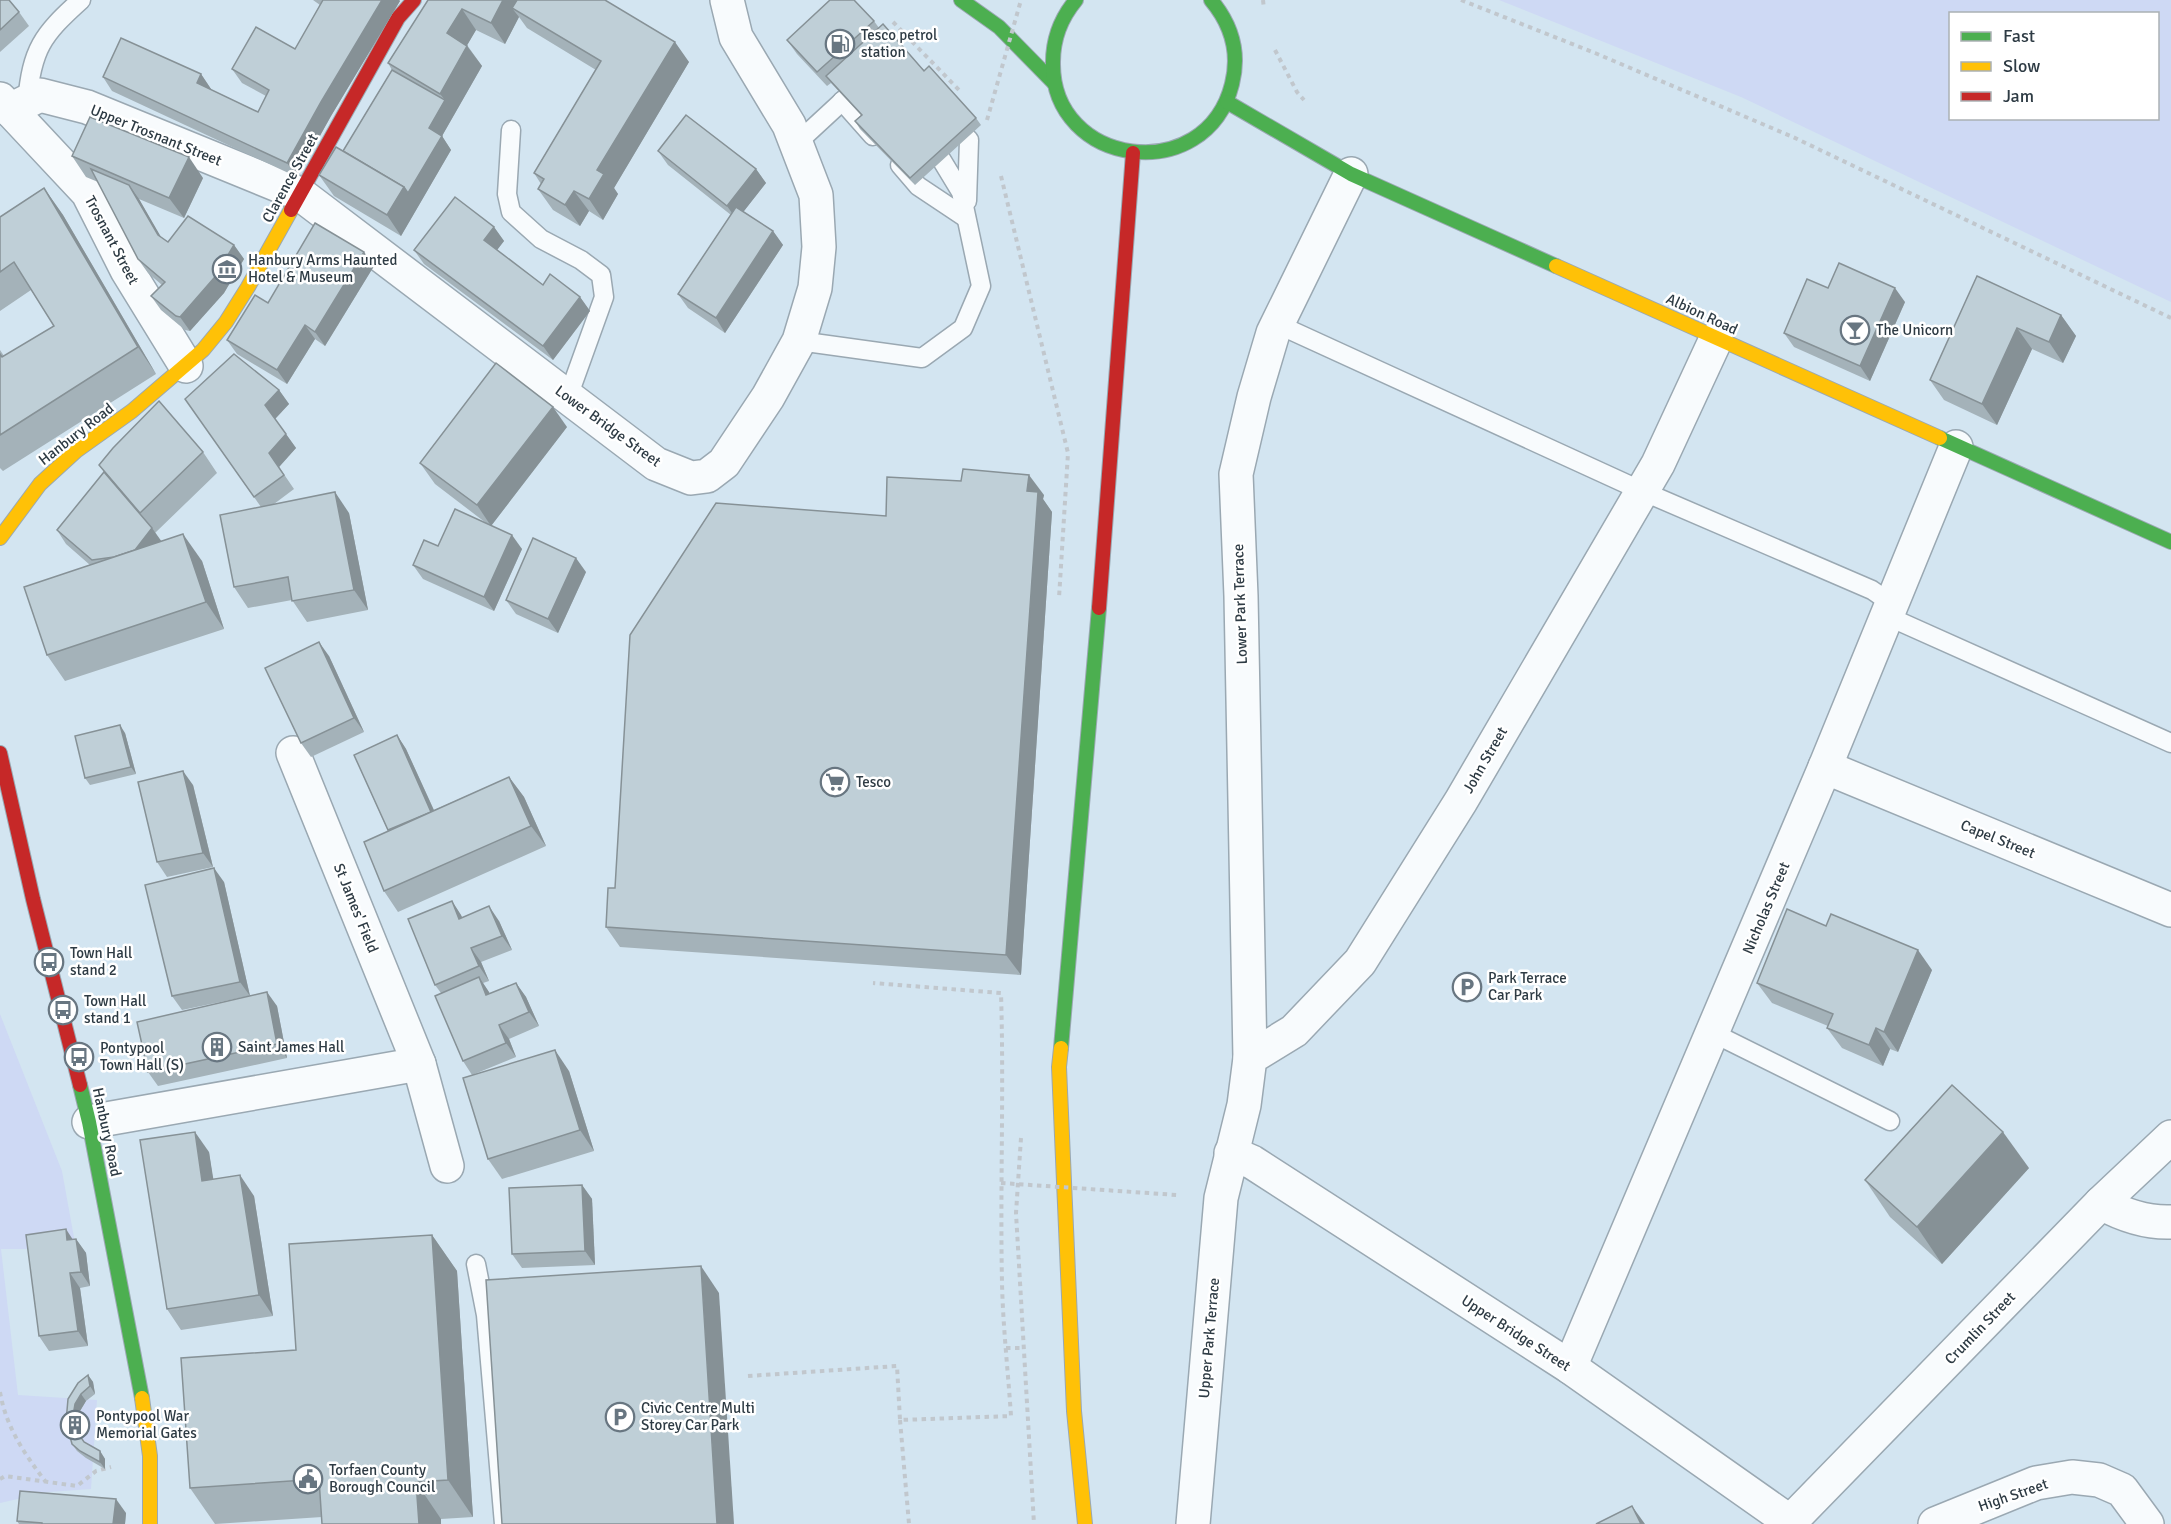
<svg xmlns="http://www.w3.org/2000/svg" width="2171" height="1524" font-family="Signika,sans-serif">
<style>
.green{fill:#ced9f4;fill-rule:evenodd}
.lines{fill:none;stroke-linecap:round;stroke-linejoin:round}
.lane-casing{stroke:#9aa8b2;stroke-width:21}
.street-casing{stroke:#9aa8b2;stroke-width:36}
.fast-casing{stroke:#9aa8b2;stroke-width:16}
.slow-casing{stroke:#9aa8b2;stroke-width:16}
.jam-casing{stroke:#9aa8b2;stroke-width:16}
.path{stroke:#c1c7cd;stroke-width:4;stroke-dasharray:4.5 4.5;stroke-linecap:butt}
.lane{stroke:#f8fbfd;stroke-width:18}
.street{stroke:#f8fbfd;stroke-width:33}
.fast{stroke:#4caf50;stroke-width:14}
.slow{stroke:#ffc107;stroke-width:14}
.jam{stroke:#c62828;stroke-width:14}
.path-bridge{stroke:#c1c7cd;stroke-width:4;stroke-dasharray:4.5 4.5;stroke-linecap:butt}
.wall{fill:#a4b2b9}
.shaded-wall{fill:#869196}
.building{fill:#bfcfd7;stroke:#869196;stroke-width:1.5}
.labels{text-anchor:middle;stroke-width:5;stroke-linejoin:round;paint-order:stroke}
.poi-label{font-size:15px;fill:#2e3b44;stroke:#fff;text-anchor:start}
.street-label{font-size:15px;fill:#2e3b44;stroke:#fff}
</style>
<rect width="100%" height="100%" fill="#d3e5f1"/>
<g class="green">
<path d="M1499,0H2171V302L1741,97ZM1950,14H2158V118H1950Z"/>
<path d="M0,1014L62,1171L75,1243L36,1249H1L18,1395L97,1400L91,1489L49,1492L0,1503Z"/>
</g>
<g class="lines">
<g class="lane-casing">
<g id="lane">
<path d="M842,101L873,136"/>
<path d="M27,102C32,49 42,35 81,0"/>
<path d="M951,121L969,140L967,201"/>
<path d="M511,130L507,194L511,212L541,239L581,260L601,275L604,297L568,397"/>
<path d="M797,143L862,83"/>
<path d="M900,165L918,186L966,218"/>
<path d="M1277,324L1642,491L1872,590L1892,604"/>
<path d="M799,341L922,358L963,328L981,286L961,192L938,154L928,142"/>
<path d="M1887,616L2171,743"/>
<path d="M1713,1033L1890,1121"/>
<path d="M476,1264L486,1315L504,1524"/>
</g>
</g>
<g class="street-casing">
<g id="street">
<path d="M0,99L88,193L127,270L186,366"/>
<path d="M10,110L40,95L87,107L300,194L656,464L691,478L707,476L724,463L768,397L799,341L815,288L819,247L816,195L789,125L736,37L727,0"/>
<path d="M293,753L419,1064L447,1166"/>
<path d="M1825,767L2171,910"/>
<path d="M1250,1058L1241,596L1236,474L1254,397L1273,333L1351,174"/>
<path d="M89,1122L419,1064"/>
<path d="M1231,1153L1252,1162L1570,1367L1793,1524"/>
<path d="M2101,1203C2123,1215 2146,1223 2171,1222"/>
<path d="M1570,1367L1825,767L1956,447"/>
<path d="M1791,1521L2101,1203L2171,1137"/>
<path d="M1193,1524L1221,1198L1244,1105L1250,1058L1294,1031L1360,962L1461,801L1658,464L1716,339"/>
<path d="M1935,1524L2036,1483L2072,1477L2099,1480L2122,1490L2147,1524"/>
</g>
</g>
<g class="fast-casing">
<g id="fast">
<path d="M961,0L999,27L1054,83"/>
<path d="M1076,0C1061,18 1053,38 1053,62C1051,167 1206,188 1232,84C1240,52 1232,25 1211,0"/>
<path d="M1227,102L1351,174L1556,266"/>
<path d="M1940,438L2171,542"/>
<path d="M1061,1048L1099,608"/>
<path d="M80,1085L89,1122L142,1398"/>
</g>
</g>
<g class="slow-casing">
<g id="slow">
<path d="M1556,266L1940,438"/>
<path d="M0,538L40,484L76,451L132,411L203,350L226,322L248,287L291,210"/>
<path d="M1061,1048L1059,1067L1074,1411L1085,1524"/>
<path d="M142,1398L150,1456V1524"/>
</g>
</g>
<g class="jam-casing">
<g id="jam">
<path d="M291,210L398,18L414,0"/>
<path d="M1099,608L1133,153"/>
<path d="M0,753L33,899L80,1085"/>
</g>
</g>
<g class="path">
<path d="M1263,0L1264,9"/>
<path d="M1461,0L1595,53L1793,137L2171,318"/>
<path d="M893,22L960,91"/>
<path d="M1275,50L1297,92L1304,100"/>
<path d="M1001,176L1068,453L1059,598"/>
<path d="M1021,1138L1016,1213L1034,1524"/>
<path d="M1006,1348H1024"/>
<path d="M748,1376L897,1366L900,1420L1011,1416C1008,1371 1003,1327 1002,1283C1000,1186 1004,1090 1001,993L873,983"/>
<path d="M0,1392C6,1427 24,1453 45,1481"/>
<path d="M900,1420L909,1524"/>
<path d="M0,1479L5,1476L77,1486L96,1471L111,1467"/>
</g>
<use href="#lane" class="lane"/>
<use href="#street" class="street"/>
<use href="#fast" class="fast"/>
<use href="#slow" class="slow"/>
<use href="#jam" class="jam"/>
<g class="path-bridge">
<path d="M987,120L1021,0"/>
<path d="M1001,1183L1177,1195"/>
</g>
</g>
<g class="wall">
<path d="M0,0L19,12L29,26L0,52Z"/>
<path d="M313,0H399L400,1L331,116L297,177L112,91L103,77L201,74L211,89H210L258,112L266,96L242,83L232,69L295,49L320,5Z"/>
<path d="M428,0H605L689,62L614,188L618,194L603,220L589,211L580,226L553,210L538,189L541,184L534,173L596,70L527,28L519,17L505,44L476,30L467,45L482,66L442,136L451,150L401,236L334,196L319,175L343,151L392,70L388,63Z"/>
<path d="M874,21L879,28L976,118L981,125L915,185L860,129L855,121L861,115L831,83L827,86L797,54L787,40Z"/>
<path d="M658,151L756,169L766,183L743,212L773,231L783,245L725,333L688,308L678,294L731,215L668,165Z"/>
<path d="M72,156L203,178L184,218L139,199L161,238L168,242L234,245L244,259L224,293L190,331L185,330L161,310L151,296L162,285L148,273L138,259L98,182L86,177Z"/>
<path d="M44,188L63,215L156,374L3,471L0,468V350L4,356L54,326L31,290L0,311V217Z"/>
<path d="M494,227L504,241L497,250L543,285L580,297L590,311L553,360L424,264L414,250Z"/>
<path d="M364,252L374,266L325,346L315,339L287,384L237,354L227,340L268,303Z"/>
<path d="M1977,276L2061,315L2076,336L2063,363L2032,349L1997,425L1944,400L1930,380Z"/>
<path d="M1828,288L1905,302L1870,381L1794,347L1784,333Z"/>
<path d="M279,390L289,404L275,419L296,448L279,467L294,489L274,504L349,513L368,610L307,622L292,600L248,608L234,587L261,507L185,399Z"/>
<path d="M567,427L491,526L522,549L494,611L423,579L413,565L438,546L490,526L435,484L420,463Z"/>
<path d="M203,452L217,473L155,533L161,542L202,561L224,629L65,681L47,655L90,565L66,544L57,530L104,472L99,465Z"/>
<path d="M1044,495L1043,499L1052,512L1021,975L620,947L606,927L615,888L886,516Z"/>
<path d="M586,572L558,633L516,614L506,600Z"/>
<path d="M329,656L364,732L311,757L301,743Z"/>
<path d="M125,733L136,774L90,785L85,778Z"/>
<path d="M397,735L406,749L434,810L509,777L524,797L546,846L398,912L384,891L388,831L354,755Z"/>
<path d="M193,785L213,867L167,877L157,862Z"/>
<path d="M224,882L250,996L277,1006L287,1058L158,1086L148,1072L249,996L182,1010L172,996Z"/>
<path d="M452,901L462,917L499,921L512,950L481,962L489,981L483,983L490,994L516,983L526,997L539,1026L509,1039L516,1057L472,1075L463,1061L441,993L435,985Z"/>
<path d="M1932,970L1898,1052L1890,1049L1883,1066L1842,1048L1827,1028L1828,1026L1772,1003L1757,983Z"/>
<path d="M569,1071L594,1151L502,1179L488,1159Z"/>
<path d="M209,1152L213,1180L254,1196L273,1316L181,1330L167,1309Z"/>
<path d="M2029,1168L1942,1264L1890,1217L1865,1180Z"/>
<path d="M582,1185L592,1199L595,1265L522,1268L512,1254Z"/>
<path d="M432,1235L457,1271L473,1517L441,1519L322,1517L215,1524L190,1488L296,1350Z"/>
<path d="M72,1239H76L86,1253L90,1286L80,1288L88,1346L49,1351L39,1336Z"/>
<path d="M88,1375L93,1382L95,1394L86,1401L80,1411L78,1423L79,1435L84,1442L100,1451L105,1459V1469L86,1458L77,1451L72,1444L68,1399Z"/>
<path d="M126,1513L125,1524H19L17,1521Z"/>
</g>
<g class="shaded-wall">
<path d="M382,0H399L400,1L331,116L297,177L287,163L321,102Z"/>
<path d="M503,0H528L512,8L519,17L505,44L491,23Z"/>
<path d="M462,9L476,30L462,54L447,33Z"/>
<path d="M675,42L689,62L614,188L618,194L603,220L589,199L597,170Z"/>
<path d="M467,46L482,66L442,136L451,150L401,236L387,215L429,128L445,100L440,94Z"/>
<path d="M201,74L211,89L207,97L197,83Z"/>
<path d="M189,157L203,178L184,218L169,198Z"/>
<path d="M756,169L766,183L737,220L727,206Z"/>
<path d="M129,185L139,199L168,249L158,235Z"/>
<path d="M44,188L63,215L156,374L138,347Z"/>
<path d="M574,191L589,211L580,226L565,205Z"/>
<path d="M494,227L504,241L494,254L484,240Z"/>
<path d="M773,231L783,245L725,333L716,318Z"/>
<path d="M234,245L244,259L224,293L190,331L180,317Z"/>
<path d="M364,252L374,266L325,346L315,332Z"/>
<path d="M1895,288L1905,302L1870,381L1860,366Z"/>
<path d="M580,297L590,311L553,360L543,346Z"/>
<path d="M2061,315L2076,336L2063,363L2049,342Z"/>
<path d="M305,325L315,339L287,384L277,370Z"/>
<path d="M2017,328L2032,349L1997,425L1982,404Z"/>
<path d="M279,390L289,404L275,419L265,405Z"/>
<path d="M553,407L567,427L491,526L477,505Z"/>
<path d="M286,434L296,448L279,467L269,453Z"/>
<path d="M1029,475L1044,495L1043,499L1052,512L1021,975L1006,955L1027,491Z"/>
<path d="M335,492L349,513L368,610L354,590Z"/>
<path d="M152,528L162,542L131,555Z"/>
<path d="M183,534L202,561L224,629L206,602Z"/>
<path d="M512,535L522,549L494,611L484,597Z"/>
<path d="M576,558L586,572L558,633L548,619Z"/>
<path d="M319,642L329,656L364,732L354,718Z"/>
<path d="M120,725L125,733L136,774L131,767Z"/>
<path d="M397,735L406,749L441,826L431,812Z"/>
<path d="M183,771L193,785L213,867L203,853Z"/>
<path d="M509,777L524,797L546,846L531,826Z"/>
<path d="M214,868L224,882L250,996L240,982Z"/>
<path d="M452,901L461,915L469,933L459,919Z"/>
<path d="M489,906L499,921L512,950L502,936Z"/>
<path d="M471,948L481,962L489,981L479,966Z"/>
<path d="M1918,950L1932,970L1898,1052L1884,1032Z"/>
<path d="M479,977L489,992L496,1010L486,995Z"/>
<path d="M516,983L526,997L539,1026L529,1012Z"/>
<path d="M267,992L277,1006L287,1058L277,1044Z"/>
<path d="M499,1025L509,1039L516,1057L506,1043Z"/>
<path d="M1876,1028L1890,1049L1883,1066L1869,1045Z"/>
<path d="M555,1050L569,1071L594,1151L580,1130Z"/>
<path d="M195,1132L209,1152L217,1202L202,1181Z"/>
<path d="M2003,1132L2029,1168L1942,1264L1917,1227Z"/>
<path d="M240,1175L254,1196L273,1316L259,1295Z"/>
<path d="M582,1185L592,1199L595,1265L585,1251Z"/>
<path d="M66,1229L75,1243L67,1240Z"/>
<path d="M432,1235L457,1271L473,1517L448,1480Z"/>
<path d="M76,1239L86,1253L90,1286L81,1272Z"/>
<path d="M701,1266L719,1293L734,1524H717Z"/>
<path d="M70,1273L80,1288L88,1346L78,1331Z"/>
<path d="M88,1375L93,1382L95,1394L90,1386Z"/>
<path d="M81,1394L86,1401L80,1411L78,1423L79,1435L74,1427L73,1416L75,1404Z"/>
<path d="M100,1451L105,1459V1469L100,1462Z"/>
<path d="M416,1482L441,1519V1524H419Z"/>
<path d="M116,1499L126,1513L125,1524H113Z"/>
<path d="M1632,1506L1645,1524H1641Z"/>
</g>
<g class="building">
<path d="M0,0H9L19,12L0,30Z"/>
<path d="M323,0H382L321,102L287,163L103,77L121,38L201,74L197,83L258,112L269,90L232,69L256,27L295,49Z"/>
<path d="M428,0H503L491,23L462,9L447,33L467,46L440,94L388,63Z"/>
<path d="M517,0H605L675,42L597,170L604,174L589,199L574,191L565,205L538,189L544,179L534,173L601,61L512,8Z"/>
<path d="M830,0H854L874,21L817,72L787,40Z"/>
<path d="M883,24L924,71L929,66L976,118L910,178L855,121L862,115L826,76Z"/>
<path d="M392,70L445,100L429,128L442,136L408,193L404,187L343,151Z"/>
<path d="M686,115L756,169L727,206L658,151Z"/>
<path d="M90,117L189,157L169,198L72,156Z"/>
<path d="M336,147L404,187L387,215L319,175Z"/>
<path d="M91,169L129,185L158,235L168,242L188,216L234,245L214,278L180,317L176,316L151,296L165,282L138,259Z"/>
<path d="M44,188L138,347L0,435V354L2,357L54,326L14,262L0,272V217Z"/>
<path d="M455,197L494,227L484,240L543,285L550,274L580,297L543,346L414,250Z"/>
<path d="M736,207L773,231L716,318L678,294Z"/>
<path d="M315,223L364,252L315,332L305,325L277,370L227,340L255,295L268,303Z"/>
<path d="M1839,263L1895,288L1860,366L1784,333L1807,279L1828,288Z"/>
<path d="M1977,276L2061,315L2049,342L2017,328L1982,404L1930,380Z"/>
<path d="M234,354L279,390L265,405L286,434L269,453L284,475L254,497L185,399Z"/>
<path d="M496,363L553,407L477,505L420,463Z"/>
<path d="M159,401L203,452L140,513L99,465L113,448Z"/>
<path d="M963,469L1029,475L1027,491L1038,492L1006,955L606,927L608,888H615L630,635L716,503L886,516L887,477L961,481Z"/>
<path d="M104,472L152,528L135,550L114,557L92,560L57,530Z"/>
<path d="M335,492L354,590L292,601L288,577L234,587L220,515Z"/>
<path d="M455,509L512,535L484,597L413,565L424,540L438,546Z"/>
<path d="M183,534L206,602L47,655L24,587Z"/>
<path d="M533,538L576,558L548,619L506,600Z"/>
<path d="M319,642L354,718L301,743L265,668Z"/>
<path d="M120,725L131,767L85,778L75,736Z"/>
<path d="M397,735L431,812L388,830L354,755Z"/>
<path d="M183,771L203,853L157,862L138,782Z"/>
<path d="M509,777L531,826L384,891L364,842Z"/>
<path d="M214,868L240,982L172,996L145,885Z"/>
<path d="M452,901L459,919L489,906L502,936L471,948L479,966L435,985L408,919Z"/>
<path d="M1787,909L1826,926L1831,914L1918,950L1884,1032L1876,1028L1869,1045L1827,1028L1833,1014L1757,983Z"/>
<path d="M479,977L486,995L516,983L529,1012L499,1025L506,1043L463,1061L435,996Z"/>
<path d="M267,992L277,1044L148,1072L137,1022Z"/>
<path d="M555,1050L580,1130L488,1159L463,1078Z"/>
<path d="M1952,1085L2003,1132L1917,1227L1865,1180Z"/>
<path d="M195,1132L202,1181L240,1175L259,1295L167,1309L140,1140Z"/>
<path d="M582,1185L585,1251L512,1254L509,1188Z"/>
<path d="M66,1229L67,1240L76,1239L81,1272L70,1273L78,1331L39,1336L26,1235Z"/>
<path d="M432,1235L448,1480L416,1482L419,1524H322L319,1479L190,1488L181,1358L296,1350L289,1244Z"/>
<path d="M701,1266L717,1524H502L486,1280Z"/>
<path d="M88,1375L90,1386L81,1394L75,1404L73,1416L74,1427L84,1442L100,1451V1462L80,1451L72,1444L66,1422L68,1399L78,1383Z"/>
<path d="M20,1491L116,1499L113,1524H42V1523L17,1521Z"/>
<path d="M1632,1506L1641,1524H1596Z"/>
</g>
<defs>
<g id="fuel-ring" transform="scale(1.5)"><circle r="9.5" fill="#fff" stroke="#687681" stroke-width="1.5"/><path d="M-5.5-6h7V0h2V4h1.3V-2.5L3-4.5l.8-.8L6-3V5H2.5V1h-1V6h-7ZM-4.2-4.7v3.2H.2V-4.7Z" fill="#687681"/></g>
<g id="museum-ring" transform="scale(1.5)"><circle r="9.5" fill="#fff" stroke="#687681" stroke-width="1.5"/><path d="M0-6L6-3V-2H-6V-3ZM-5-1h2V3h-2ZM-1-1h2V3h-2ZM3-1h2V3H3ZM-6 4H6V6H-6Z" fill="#687681"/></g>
<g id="bar-ring" transform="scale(1.5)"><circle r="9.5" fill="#fff" stroke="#687681" stroke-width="1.5"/><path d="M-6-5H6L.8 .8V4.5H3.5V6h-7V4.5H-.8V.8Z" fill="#687681"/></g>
<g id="supermarket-ring" transform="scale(1.5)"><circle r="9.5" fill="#fff" stroke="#687681" stroke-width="1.5"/><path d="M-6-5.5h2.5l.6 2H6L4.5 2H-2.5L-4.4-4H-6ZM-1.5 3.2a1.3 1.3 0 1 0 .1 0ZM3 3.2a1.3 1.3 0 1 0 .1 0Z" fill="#687681"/></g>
<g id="bus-ring" transform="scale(1.5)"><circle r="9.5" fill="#fff" stroke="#687681" stroke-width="1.5"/><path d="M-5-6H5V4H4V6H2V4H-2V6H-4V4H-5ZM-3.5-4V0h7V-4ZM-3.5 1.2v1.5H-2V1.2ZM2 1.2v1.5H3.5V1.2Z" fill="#687681"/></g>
<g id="parking-ring" transform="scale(1.5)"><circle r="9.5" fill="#fff" stroke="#687681" stroke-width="1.5"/><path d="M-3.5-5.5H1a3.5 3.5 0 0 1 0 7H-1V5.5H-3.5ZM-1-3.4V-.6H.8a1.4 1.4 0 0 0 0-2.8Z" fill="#687681"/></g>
<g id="building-ring" transform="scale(1.5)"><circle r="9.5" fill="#fff" stroke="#687681" stroke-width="1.5"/><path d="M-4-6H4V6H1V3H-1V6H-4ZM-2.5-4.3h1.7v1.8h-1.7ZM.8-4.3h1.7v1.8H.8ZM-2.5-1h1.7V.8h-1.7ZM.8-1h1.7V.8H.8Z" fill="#687681"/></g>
<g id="civic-ring" transform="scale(1.5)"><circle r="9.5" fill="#fff" stroke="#687681" stroke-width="1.5"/><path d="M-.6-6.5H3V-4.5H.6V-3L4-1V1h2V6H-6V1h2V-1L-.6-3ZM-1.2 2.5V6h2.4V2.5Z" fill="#687681"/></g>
</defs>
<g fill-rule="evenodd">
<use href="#fuel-ring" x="840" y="44"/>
<use href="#museum-ring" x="227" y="269"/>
<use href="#bar-ring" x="1855" y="330"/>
<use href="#supermarket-ring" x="835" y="782"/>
<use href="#bus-ring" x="49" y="962"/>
<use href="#parking-ring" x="1467" y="987"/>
<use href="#bus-ring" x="63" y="1010"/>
<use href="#building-ring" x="217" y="1047"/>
<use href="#bus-ring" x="79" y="1057"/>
<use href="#parking-ring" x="620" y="1417"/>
<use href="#building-ring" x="75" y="1425"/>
<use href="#civic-ring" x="308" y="1479"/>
</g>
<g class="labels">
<g class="poi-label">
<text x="861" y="40">Tesco petrol<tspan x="861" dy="17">station</tspan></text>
<text x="248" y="265">Hanbury Arms Haunted<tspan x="248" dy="17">Hotel &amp; Museum</tspan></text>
<text x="1876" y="335">The Unicorn</text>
<text x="856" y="787">Tesco</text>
<text x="70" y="958">Town Hall<tspan x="70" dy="17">stand 2</tspan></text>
<text x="1488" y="983">Park Terrace<tspan x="1488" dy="17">Car Park</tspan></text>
<text x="84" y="1006">Town Hall<tspan x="84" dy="17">stand 1</tspan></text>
<text x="238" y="1052">Saint James Hall</text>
<text x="100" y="1053">Pontypool<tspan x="100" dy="17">Town Hall (S)</tspan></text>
<text x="641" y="1413">Civic Centre Multi<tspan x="641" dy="17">Storey Car Park</tspan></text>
<text x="96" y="1421">Pontypool War<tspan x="96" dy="17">Memorial Gates</tspan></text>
<text x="329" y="1475">Torfaen County<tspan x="329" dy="17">Borough Council</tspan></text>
</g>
<g class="street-label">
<text transform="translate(156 135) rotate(22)" y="5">Upper Trosnant Street</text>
<text transform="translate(290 178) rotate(-61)" y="5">Clarence Street</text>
<text transform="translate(112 240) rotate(62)" y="5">Trosnant Street</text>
<text transform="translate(1702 314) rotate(25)" y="5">Albion Road</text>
<text transform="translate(608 426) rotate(36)" y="5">Lower Bridge Street</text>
<text transform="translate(76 434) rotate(-38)" y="5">Hanbury Road</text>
<text transform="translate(1240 604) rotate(-92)" y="5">Lower Park Terrace</text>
<text transform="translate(1485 760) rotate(-60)" y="5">John Street</text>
<text transform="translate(1998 839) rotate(22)" y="5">Capel Street</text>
<text transform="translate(356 908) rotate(68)" y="5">St James' Field</text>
<text transform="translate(1766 908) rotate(-67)" y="5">Nicholas Street</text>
<text transform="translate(107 1132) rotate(78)" y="5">Hanbury Road</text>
<text transform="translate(1980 1328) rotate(-46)" y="5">Crumlin Street</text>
<text transform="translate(1516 1333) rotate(33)" y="5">Upper Bridge Street</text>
<text transform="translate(1209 1338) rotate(-85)" y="5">Upper Park Terrace</text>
<text transform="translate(2013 1495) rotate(-19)" y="5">High Street</text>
</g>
</g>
<rect x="1949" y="12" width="210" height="108" fill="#ffffff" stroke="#abb1b4" stroke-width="1.5"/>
<rect x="1961" y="32" width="30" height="9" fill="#4caf50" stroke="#abb1b4" stroke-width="1.5"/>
<text x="2003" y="42" font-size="18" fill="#2e3b44">Fast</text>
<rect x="1961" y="62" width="30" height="9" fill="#ffc107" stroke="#abb1b4" stroke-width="1.5"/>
<text x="2003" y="72" font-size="18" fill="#2e3b44">Slow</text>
<rect x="1961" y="92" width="30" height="9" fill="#c62828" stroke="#abb1b4" stroke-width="1.5"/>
<text x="2003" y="102" font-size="18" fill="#2e3b44">Jam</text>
</svg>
